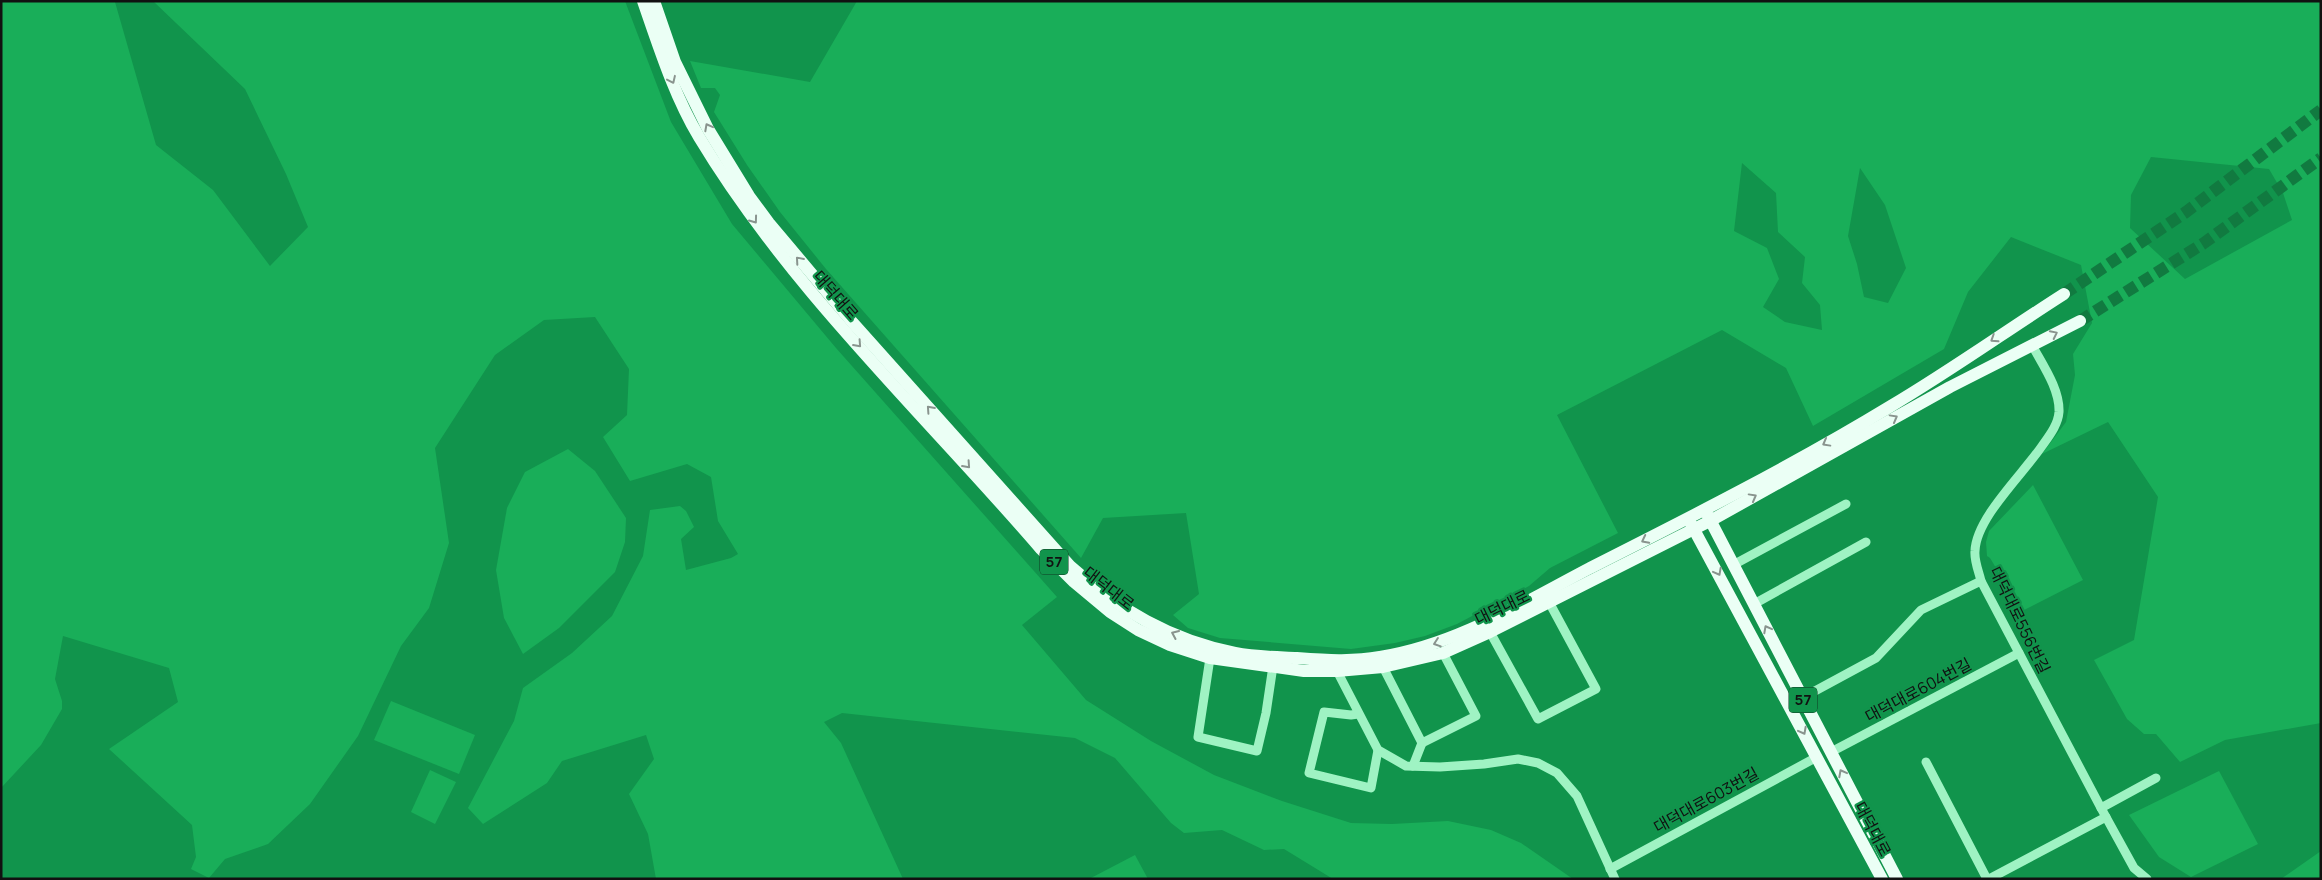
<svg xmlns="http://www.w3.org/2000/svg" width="2322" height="880" font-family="Manrope,'Noto Sans KR',sans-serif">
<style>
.green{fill:#19ae59;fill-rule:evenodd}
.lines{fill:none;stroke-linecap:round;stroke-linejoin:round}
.primary-tunnel{stroke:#117a40;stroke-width:12;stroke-dasharray:12 6;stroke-linecap:butt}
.street{stroke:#9ff3c3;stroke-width:9}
.primary{stroke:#ebfff5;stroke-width:12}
.oneway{stroke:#89948e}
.labels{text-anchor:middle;stroke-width:4.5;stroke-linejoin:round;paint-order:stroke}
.shield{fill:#11944c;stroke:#113823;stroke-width:1}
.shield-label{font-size:15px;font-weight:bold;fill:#111}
.street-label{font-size:16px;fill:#111;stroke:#11944c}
</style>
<rect width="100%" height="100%" fill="#11944c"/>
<g class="green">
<path d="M1,1L115,2L156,145L213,190L270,266L308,227L286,174L245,89L153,1H625L671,122L732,224L836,348L1057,597L1022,625L1086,700L1151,741L1214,775L1282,801L1351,823L1392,824L1448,821L1491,830L1521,843L1573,879H1333L1284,849L1264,850L1222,830L1184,833L1171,823L1115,758L1075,738L842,713L824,722L841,743L903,879H656L648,834L629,794L654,759L646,735L562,761L547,783L483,824L468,808L514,721L523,688L572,653L612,616L643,556L650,510L680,506L686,511L694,527L681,539L686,570L731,558L738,554L718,521L711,477L687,464L630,481L603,437L627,415L629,369L595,317L544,320L495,355L435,448L449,543L429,608L401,646L358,736L310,804L268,844L225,859L209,878L191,869L196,857L192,825L109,749L178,702L169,668L63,636L55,679L62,701V709L41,745L1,788Z"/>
<path d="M857,1H2321V723L2225,740L2180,762L2156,734H2144L2127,719L2094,660L2134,640L2158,497L2108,422L2042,454L2066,422L2075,375L2073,354L2092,323L2081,265L2011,237L1968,292L1944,349L1813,426L1786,368L1722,330L1557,415L1618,533L1550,568L1529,586L1457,624L1425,636L1395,643L1351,649L1220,638L1188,628L1173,615L1199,594L1186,513L1103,518L1081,558L826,269L780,212L747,165L714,112L720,95L715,88H701L690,61L810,82ZM2151,157L2269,169L2283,193L2292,220L2185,279L2130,228L2131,195ZM1742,163L1776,193L1778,232L1805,257L1802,283L1820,305L1822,330L1785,322L1763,307L1779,279L1767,248L1734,231ZM1860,168L1885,205L1906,268L1888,303L1864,297L1857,264L1848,236Z"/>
<path d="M568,449L595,471L626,518L625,542L615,572L559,628L523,654L504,618L496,570L507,508L525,472Z"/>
<path d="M2033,485L2083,580L2022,611L1990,558L1987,556L1986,542L1989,531Z"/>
<path d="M391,701L475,735L459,774L374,740Z"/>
<path d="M430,770L456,782L435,824L411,812Z"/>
<path d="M2219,771L2258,844L2191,877L2159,857L2129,815Z"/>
<path d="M2321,851V879H2281Z"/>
<path d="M1135,855L1148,879H1089Z"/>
</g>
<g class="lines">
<g class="primary-tunnel">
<path d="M2064,294L2186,212L2321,110"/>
<path d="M2080,321L2204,243L2321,158"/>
</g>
<g class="street">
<path d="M2032,345C2042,364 2060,389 2059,412C2058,425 2049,436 2042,446C2023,474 1976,518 1975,551C1974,561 1979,572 1981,581L2101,808L2134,868L2147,879"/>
<path d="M1733,565L1846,504"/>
<path d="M1754,604L1866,542"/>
<path d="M1490,632L1538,719L1596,689L1549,602"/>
<path d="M1210,658L1198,737L1257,751L1266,713L1273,666"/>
<path d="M1383,667L1422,743L1476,716L1443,653"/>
<path d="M1337,671L1378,750L1406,766L1440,767L1484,764L1518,759L1538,763L1557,773L1577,796L1615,879"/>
<path d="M1802,698L1876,658L1921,610L1981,581"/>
<path d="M1358,714L1351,715L1324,712L1309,773L1371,788L1378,750"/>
<path d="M1831,752L2019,653"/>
<path d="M1926,762L1987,879"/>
<path d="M1413,766L1422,743"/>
<path d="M2101,808L2156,778"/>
<path d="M1610,869L1817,757"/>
<path d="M1989,879L2106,817"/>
</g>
<g class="primary">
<path d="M643,1C659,47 674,95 699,137C791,290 925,414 1041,549L1074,582L1110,612L1138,630L1170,645L1210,658L1304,671H1337L1383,667L1443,653L1490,632L1710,521L1950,387L2080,321"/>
<path d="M654,1L675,62L708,129L749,196L769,223L853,323L1070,566C1119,610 1170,640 1235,653C1255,657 1277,657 1297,658C1325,660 1353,662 1380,657C1456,645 1523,603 1590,568C1691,517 1794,465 1891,406C1950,371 2006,331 2064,294"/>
<path d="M1707,514L1897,879"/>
<path d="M1690,522L1882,879"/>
</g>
</g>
<defs><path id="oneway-chevron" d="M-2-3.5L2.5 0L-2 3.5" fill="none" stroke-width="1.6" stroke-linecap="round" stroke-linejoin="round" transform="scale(1.25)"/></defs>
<g class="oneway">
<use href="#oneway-chevron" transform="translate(672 80) rotate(65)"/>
<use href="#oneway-chevron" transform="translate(708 127) rotate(-118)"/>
<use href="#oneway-chevron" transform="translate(754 220) rotate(54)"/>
<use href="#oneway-chevron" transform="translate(799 260) rotate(-131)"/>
<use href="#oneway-chevron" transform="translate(2054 334) rotate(-26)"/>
<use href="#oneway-chevron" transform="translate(1994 339) rotate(147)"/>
<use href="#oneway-chevron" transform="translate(858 344) rotate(48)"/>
<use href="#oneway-chevron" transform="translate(930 409) rotate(-132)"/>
<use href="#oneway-chevron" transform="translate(1894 418) rotate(-29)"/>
<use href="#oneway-chevron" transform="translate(1826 443) rotate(151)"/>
<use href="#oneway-chevron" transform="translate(967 465) rotate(48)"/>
<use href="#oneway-chevron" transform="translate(1753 497) rotate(-29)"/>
<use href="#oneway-chevron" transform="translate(1645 540) rotate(153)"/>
<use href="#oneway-chevron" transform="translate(1718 572) rotate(62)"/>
<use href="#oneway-chevron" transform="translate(1767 629) rotate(-118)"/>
<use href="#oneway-chevron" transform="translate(1175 634) rotate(-156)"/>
<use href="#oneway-chevron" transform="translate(1437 643) rotate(161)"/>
<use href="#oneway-chevron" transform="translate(1803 731) rotate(62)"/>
<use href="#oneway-chevron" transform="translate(1842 773) rotate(-118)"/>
</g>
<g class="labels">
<g class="shield">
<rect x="1040" y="549.5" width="28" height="25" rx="4"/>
<rect x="1789" y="687.5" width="28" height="25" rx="4"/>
</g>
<g class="shield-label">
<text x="1054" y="567">57</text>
<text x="1803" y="705">57</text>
</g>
<g class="street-label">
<text transform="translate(836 295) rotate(49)" y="6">대덕대로</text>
<text transform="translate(1109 588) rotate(38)" y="6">대덕대로</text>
<text transform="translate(1502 607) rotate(-26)" y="6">대덕대로</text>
<text transform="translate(2020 620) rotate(64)" y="6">대덕대로556번길</text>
<text transform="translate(1918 690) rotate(-28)" y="6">대덕대로604번길</text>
<text transform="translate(1706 800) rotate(-29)" y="6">대덕대로603번길</text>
<text transform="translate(1873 829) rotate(62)" y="6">대덕대로</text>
</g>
</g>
<rect width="2322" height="880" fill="none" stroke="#111111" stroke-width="5"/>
</svg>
